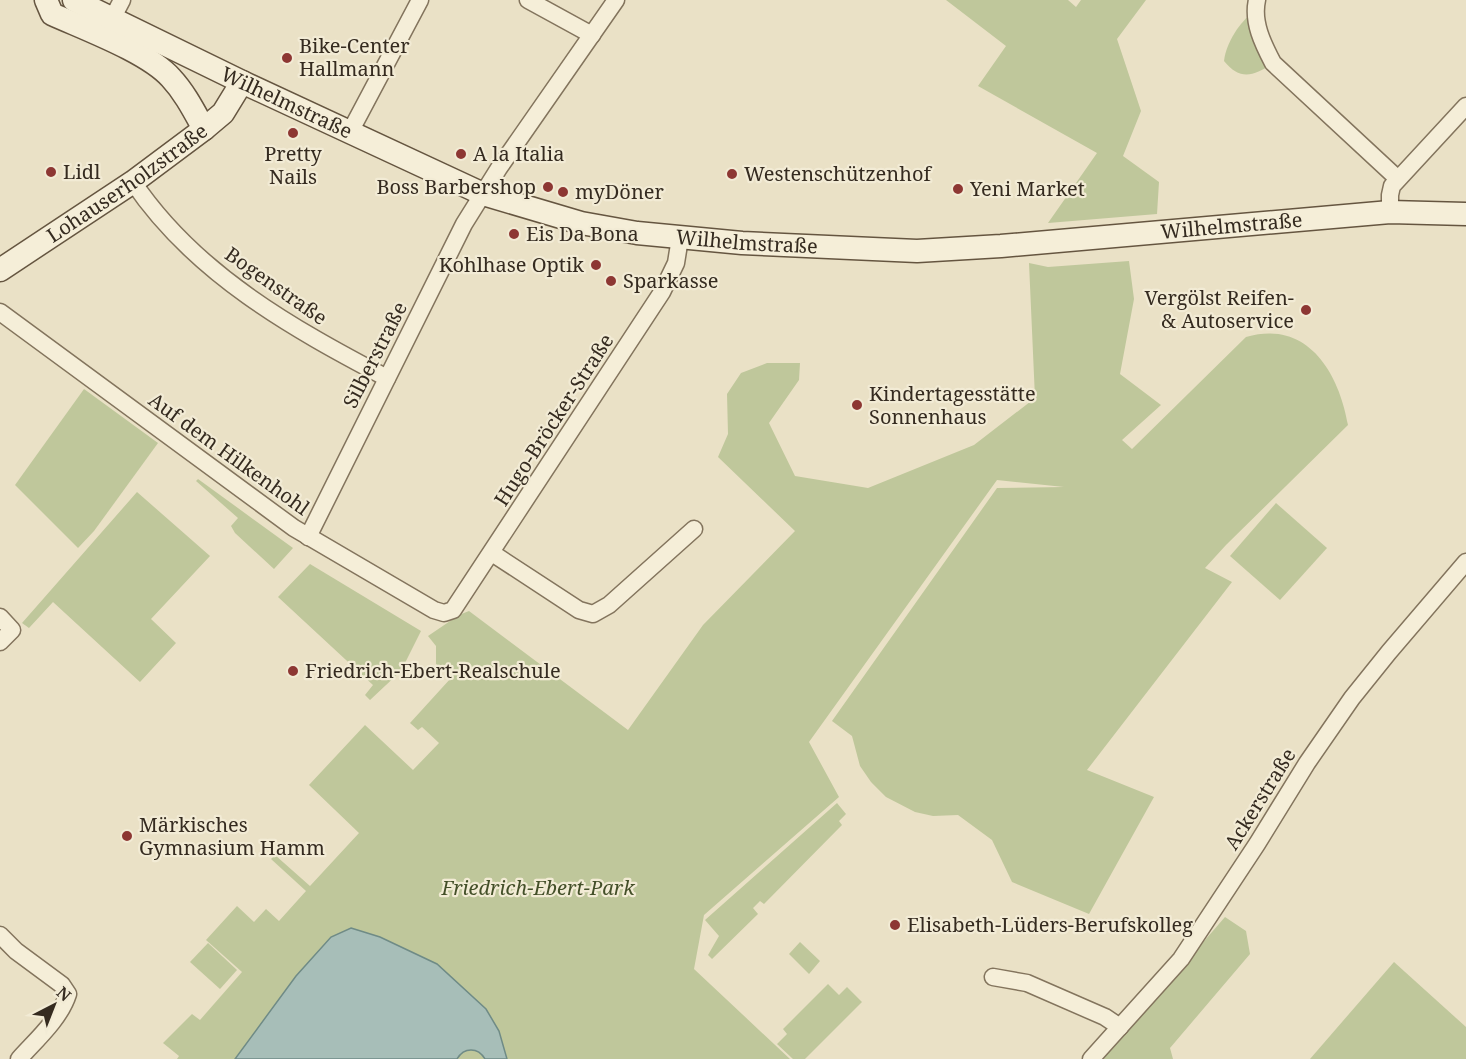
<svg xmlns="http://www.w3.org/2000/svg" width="1466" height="1059" font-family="'Noto Serif',serif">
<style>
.green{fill:#bfc79b}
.water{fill:#a7beb8;stroke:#6f8b86;stroke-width:1.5}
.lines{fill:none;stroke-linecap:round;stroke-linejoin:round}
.street-casing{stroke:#83745d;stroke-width:19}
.secondary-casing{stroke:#655540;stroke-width:25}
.street{stroke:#f5eed8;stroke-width:16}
.secondary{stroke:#f5eed8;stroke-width:22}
.poi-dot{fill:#8d3733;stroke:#f2ebd5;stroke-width:2}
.labels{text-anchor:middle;stroke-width:4.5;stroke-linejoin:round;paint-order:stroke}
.poi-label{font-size:20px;fill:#352b20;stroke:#f2ebd5;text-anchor:start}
.street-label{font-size:20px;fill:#352b20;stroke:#f2ebd5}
.park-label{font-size:20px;font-style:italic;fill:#434f28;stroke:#f2ebd5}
</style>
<rect width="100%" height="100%" fill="#eae1c6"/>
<g class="green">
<path d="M946,0H1068L1076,7L1081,0H1146L1117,39L1141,111L1123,156L1159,182L1157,214L1048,223L1097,153L978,86L1006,46Z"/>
<path d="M1254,12L1273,63C1254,76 1240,81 1224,61C1226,43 1240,21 1254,12Z"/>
<path d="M1129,261L1134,299L1120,374L1161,405L1122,440L1132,449L1246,337C1307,319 1339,372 1348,425L1226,545L1205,568L1232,582L1087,770L1154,797L1089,914L1012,882L992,840L958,815L933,816L915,812L886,797L871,782L860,766L852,736L832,721L997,488L1064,487L997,480L809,742L839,797L704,915L694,969L790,1059H177L179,1056L163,1043L192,1014L200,1020L242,972L206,940L237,906L254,922L266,909L279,921L306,891L271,859L275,855L310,886L359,833L309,785L365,725L413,770L439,743L422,727L418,730L410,723L451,678L436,664V646L428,636L459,615L469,611L628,730L703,625L795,531L718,457L728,434L727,394L741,373L767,363H800L799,380L769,423L795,476L868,488L974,445L1035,398L1029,263L1048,267Z"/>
<path d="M84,389L158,443L94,531L78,548L15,485Z"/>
<path d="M198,479L293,548L274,569L235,533L231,526L238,518L196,481Z"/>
<path d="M137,492L210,556L151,619L176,643L140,682L53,602L29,628L22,623Z"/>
<path d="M1276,503L1327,548L1280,600L1230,556Z"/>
<path d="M310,564L421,631L401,671L370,700L365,695L373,685L278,597Z"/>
<path d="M837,803L846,814L839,821L842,825L764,904L760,901L753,908L758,914L712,959L708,955L719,936L705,920Z"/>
<path d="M1225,917L1246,931L1250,954L1170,1048L1173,1059H1102Z"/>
<path d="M800,942L820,961L809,974L789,954Z"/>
<path d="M208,943L237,970L220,989L190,962Z"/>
<path d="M1394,962L1466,1027V1059H1310Z"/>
<path d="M828,984L839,995L847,987L862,1002L805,1059H793L777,1044L787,1034L783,1029Z"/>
</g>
<path class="water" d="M351,928L380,937L437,964L486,1009L499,1031L507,1059H485C478,1047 464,1047 457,1059H235L296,976L331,937Z"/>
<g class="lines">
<g class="street-casing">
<g id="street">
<path d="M528,0L592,35"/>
<path d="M1257,0C1252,22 1263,44 1273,63L1398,179"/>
<path d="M112,19L122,0"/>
<path d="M350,132L420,0"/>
<path d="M133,182C195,274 292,328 387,378"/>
<path d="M1390,212V195L1392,186L1466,106"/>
<path d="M0,312L294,528L434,610L444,613L453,610L662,292L676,263L680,238"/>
<path d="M308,537L464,224L499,168L616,0"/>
<path d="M492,553L579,610L593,614L609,605L694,529"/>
<path d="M0,617L12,630L0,642"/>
<path d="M0,935L16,951L62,985L68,994C60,1019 36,1040 19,1059"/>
<path d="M993,977L1027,983L1105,1017L1120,1027"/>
<path d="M1091,1059L1181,959L1257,844L1307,763L1352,698L1389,652L1466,562"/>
</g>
</g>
<g class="secondary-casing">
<g id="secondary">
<path d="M46,0L52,14C85,29 148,52 171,78C185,93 194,111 204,129"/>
<path id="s1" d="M74,0L242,82L483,194L581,223L637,233L742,243L917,251L1001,246L1390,212L1466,214"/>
<path id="s2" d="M0,270L133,182L204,129L223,113L242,82"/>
</g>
</g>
<use href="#street" class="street"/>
<use href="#secondary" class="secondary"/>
</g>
<g class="poi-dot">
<circle cx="287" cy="58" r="6"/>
<circle cx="293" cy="133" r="6"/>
<circle cx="461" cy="154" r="6"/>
<circle cx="51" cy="172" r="6"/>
<circle cx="732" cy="174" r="6"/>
<circle cx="548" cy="187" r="6"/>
<circle cx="958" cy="189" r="6"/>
<circle cx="563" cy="192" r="6"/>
<circle cx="514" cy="234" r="6"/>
<circle cx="596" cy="265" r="6"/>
<circle cx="611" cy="281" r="6"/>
<circle cx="1306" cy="310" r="6"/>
<circle cx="857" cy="405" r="6"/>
<circle cx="293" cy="671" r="6"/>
<circle cx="127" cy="836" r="6"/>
<circle cx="895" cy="925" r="6"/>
</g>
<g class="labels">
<g class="poi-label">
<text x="299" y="53">Bike-Center<tspan x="299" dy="23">Hallmann</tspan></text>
<text x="293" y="161" text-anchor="middle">Pretty<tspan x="293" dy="23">Nails</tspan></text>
<text x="473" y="161">A la Italia</text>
<text x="63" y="179">Lidl</text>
<text x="744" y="181">Westenschützenhof</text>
<text x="536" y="194" text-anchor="end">Boss Barbershop</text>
<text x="970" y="196">Yeni Market</text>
<text x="575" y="199">myDöner</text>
<text x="526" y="241">Eis Da Bona</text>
<text x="584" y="272" text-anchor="end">Kohlhase Optik</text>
<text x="623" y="288">Sparkasse</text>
<text x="1294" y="305" text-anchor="end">Vergölst Reifen-<tspan x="1294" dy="23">&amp; Autoservice</tspan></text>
<text x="869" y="401">Kindertagesstätte<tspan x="869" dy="23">Sonnenhaus</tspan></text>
<text x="305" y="678">Friedrich-Ebert-Realschule</text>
<text x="139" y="832">Märkisches<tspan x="139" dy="23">Gymnasium Hamm</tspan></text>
<text x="907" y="932">Elisabeth-Lüders-Berufskolleg</text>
</g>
<g class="street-label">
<text dy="7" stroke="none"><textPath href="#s1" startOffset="236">Wilhelmstraße</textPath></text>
<text dy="7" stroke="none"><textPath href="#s2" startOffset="154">Lohauserholzstraße</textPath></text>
<text dy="7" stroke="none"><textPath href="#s1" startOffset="1208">Wilhelmstraße</textPath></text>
<text dy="7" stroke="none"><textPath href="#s1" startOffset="722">Wilhelmstraße</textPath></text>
<text transform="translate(276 286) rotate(35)" y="7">Bogenstraße</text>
<text transform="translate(375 355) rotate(-63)" y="7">Silberstraße</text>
<text transform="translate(554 420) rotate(-57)" y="7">Hugo-Bröcker-Straße</text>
<text transform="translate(229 454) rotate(36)" y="7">Auf dem Hilkenhohl</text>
<text transform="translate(1260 799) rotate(-58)" y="7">Ackerstraße</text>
</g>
<g class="park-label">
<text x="538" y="895">Friedrich-Ebert-Park</text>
</g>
</g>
<g transform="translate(54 1005) rotate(42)" stroke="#f2ebd5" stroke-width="4.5" paint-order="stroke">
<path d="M0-4.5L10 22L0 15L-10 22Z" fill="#352b20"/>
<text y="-9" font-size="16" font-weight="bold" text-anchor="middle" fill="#352b20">N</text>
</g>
</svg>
